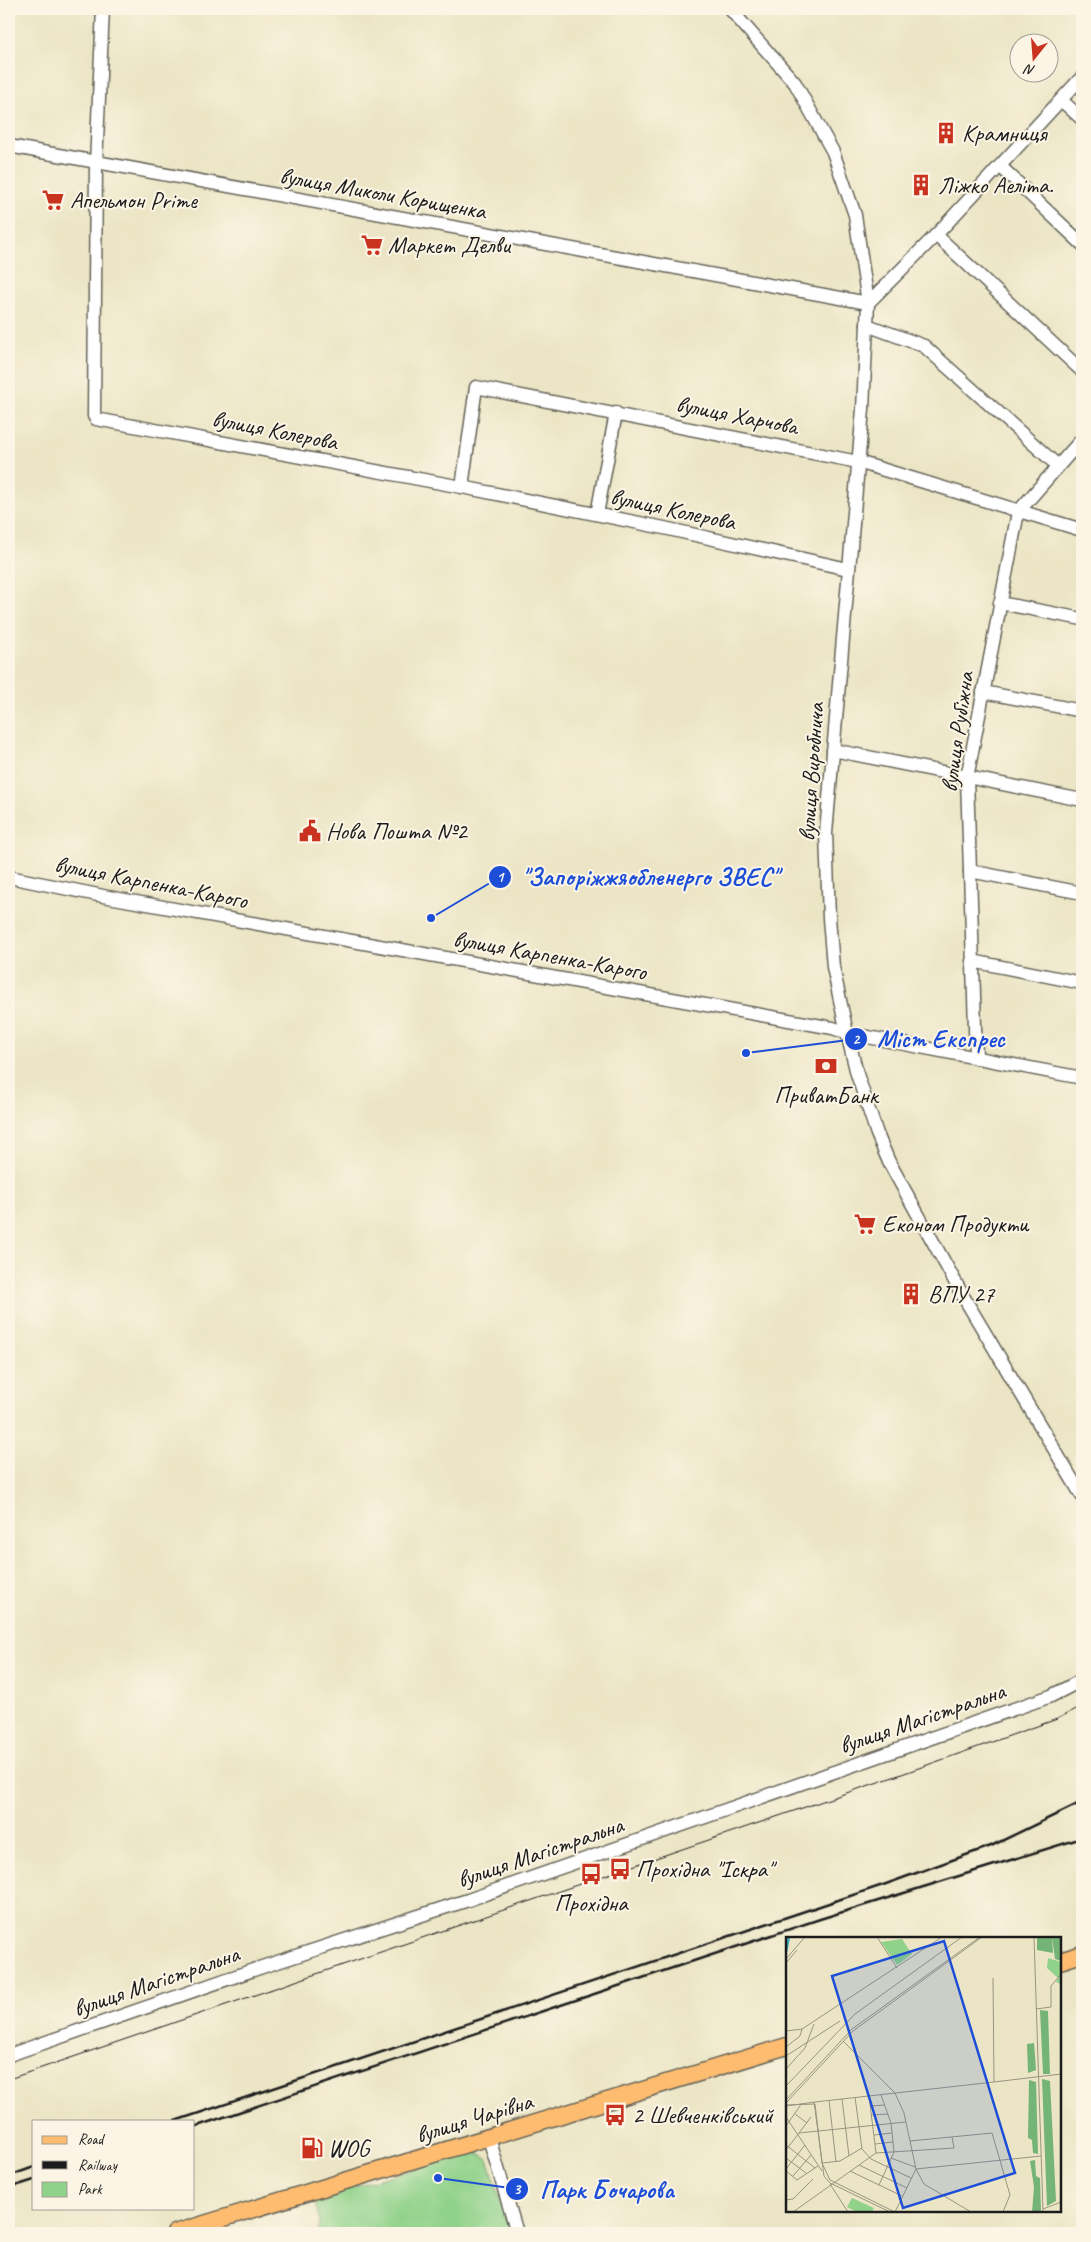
<svg xmlns="http://www.w3.org/2000/svg" width="1091" height="2242" font-family="Caveat,sans-serif">
<style>
.green{fill:#90d28a;stroke:#567753}
.lines{fill:none;stroke-linecap:round;stroke-linejoin:round}
.minor-casing{stroke:#646257;stroke-width:15}
.major-casing{stroke:#646257;stroke-width:19}
.minor{stroke:#fff;stroke-width:12}
.major{stroke:#fdbc70;stroke-width:16}
.tram{stroke:#1c1c1c;stroke-width:1}
.rail{stroke:#1c1c1c;stroke-width:2.5}
.labels{text-anchor:middle;stroke-width:4;stroke-linejoin:round;paint-order:stroke}
.poi-label{font-size:24px;fill:#1c1c1c;stroke:#fcf5e5;text-anchor:start}
.street-label{font-size:24px;fill:#1c1c1c;stroke:#fcf5e5}
.inset-river{fill:none;stroke:#3ca9bc;stroke-width:2.5}
.inset-road{fill:none;stroke:#989581;stroke-width:1}
.view{fill:#1d4ed8;fill-opacity:0.15;stroke:#1d4ed8;stroke-width:2.5}
.inset-edge{fill:none;stroke:#1c1c1c;stroke-width:2.5}
.leader{fill:none;stroke:#1d4ed8;stroke-width:2}
.callout-dot{fill:#1d4ed8;stroke:#fcf5e5;stroke-width:2}
.mark-label{font-size:15px;text-anchor:middle;font-weight:bold;fill:#fff}
.callout-label{font-size:25px;text-anchor:middle;font-weight:bold;fill:#1d4ed8;stroke:#fcf5e5;stroke-width:4;stroke-linejoin:round;paint-order:stroke}
</style>
<rect width="100%" height="100%" fill="#fcf5e5"/>
<filter id="ink" filterUnits="userSpaceOnUse"><feTurbulence type="fractalNoise" baseFrequency=".02" numOctaves="2"/><feDisplacementMap in="SourceGraphic" scale="10" xChannelSelector="R" yChannelSelector="G"/><feConvolveMatrix kernelMatrix="1 2 1 2 8 2 1 2 1" color-interpolation-filters="sRGB"/></filter>
<filter id="wash" filterUnits="userSpaceOnUse"><feTurbulence type="fractalNoise" baseFrequency=".0096" numOctaves="4" result="noise"/><feDisplacementMap in="SourceGraphic" scale="20" xChannelSelector="R" yChannelSelector="G"/><feGaussianBlur stdDeviation="1.12" result="paint"/><feColorMatrix in="noise" values="0 0 0 0 0 0 0 0 0 0 0 0 0 0 0 0 0 1.4 0 .05"/><feComposite in="paint" operator="in"/></filter>
<g filter="url(#wash)">
<rect width="100%" height="100%" fill="#ebe5c5"/>
<path class="green" d="M476,2151L488,2159L511,2233H317L320,2222L314,2198Z"/>
</g>
<g filter="url(#ink)">
<g class="lines">
<g class="minor-casing">
<g id="minor">
<path d="M103,9L96,164L94,416L96,419L462,487L664,528L848,569"/>
<path d="M730,9L795,83L833,152L855,215L868,303L863,409L826,833L829,918L833,967L847,1033L857,1074L877,1134L889,1162L963,1296L1082,1496"/>
<path d="M1061,100L1082,119"/>
<path d="M9,146L868,303"/>
<path d="M1000,166L1082,244"/>
<path d="M936,235L1082,371"/>
<path d="M868,303L936,235L1082,77"/>
<path d="M867,325L924,346L1058,466"/>
<path d="M462,487L476,387L858,462L1082,530"/>
<path d="M597,514L616,413"/>
<path d="M1000,603L1082,619"/>
<path d="M983,692L1082,711"/>
<path d="M833,750L1082,800"/>
<path d="M970,871L1082,893"/>
<path d="M9,877L103,896L833,1028L847,1033L1082,1078"/>
<path d="M972,961L1082,983"/>
<path d="M976,1058L967,778L1018,512L1082,439"/>
<path d="M9,2055L262,1967L468,1900L1051,1696L1082,1680"/>
<path d="M489,2138L517,2233"/>
</g>
</g>
<g class="major-casing">
<g id="major">
<path d="M1060,1961L1082,1954"/>
<path d="M175,2233L787,2046"/>
</g>
</g>
<use href="#minor" class="minor"/>
<use href="#major" class="major"/>
<path class="tram" d="M9,2079L899,1775L1057,1719L1082,1706"/>
<g class="rail">
<path d="M175,2121L886,1884L991,1846L1082,1802"/>
<path d="M194,2127L820,1919L1082,1838"/>
<path d="M9,2176L34,2167"/>
<path d="M9,2188L34,2180"/>
</g>
</g>
</g>
<defs>
<g id="building-bare" transform="scale(1.725)"><path d="M-4-6H4V6H1V3H-1V6H-4ZM-2.5-4.3h1.7v1.8h-1.7ZM.8-4.3h1.7v1.8H.8ZM-2.5-1h1.7V.8h-1.7ZM.8-1h1.7V.8H.8Z" fill="#c8321e" stroke="#fcf5e5" stroke-width="2.5" paint-order="stroke"/></g>
<g id="supermarket-bare" transform="scale(1.725)"><path d="M-6-5.5h2.5l.6 2H6L4.5 2H-2.5L-4.4-4H-6ZM-1.5 3.2a1.3 1.3 0 1 0 .1 0ZM3 3.2a1.3 1.3 0 1 0 .1 0Z" fill="#c8321e" stroke="#fcf5e5" stroke-width="2.5" paint-order="stroke"/></g>
<g id="civic-bare" transform="scale(1.725)"><path d="M-.6-6.5H3V-4.5H.6V-3L4-1V1h2V6H-6V1h2V-1L-.6-3ZM-1.2 2.5V6h2.4V2.5Z" fill="#c8321e" stroke="#fcf5e5" stroke-width="2.5" paint-order="stroke"/></g>
<g id="bank-bare" transform="scale(1.725)"><path d="M-6-4H6V4H-6ZM0-2.3a2.3 2.3 0 1 0 0 4.6a2.3 2.3 0 1 0 0-4.6Z" fill="#c8321e" stroke="#fcf5e5" stroke-width="2.5" paint-order="stroke"/></g>
<g id="bus-bare" transform="scale(1.725)"><path d="M-5-6H5V4H4V6H2V4H-2V6H-4V4H-5ZM-3.5-4V0h7V-4ZM-3.5 1.2v1.5H-2V1.2ZM2 1.2v1.5H3.5V1.2Z" fill="#c8321e" stroke="#fcf5e5" stroke-width="2.5" paint-order="stroke"/></g>
<g id="fuel-bare" transform="scale(1.725)"><path d="M-5.5-6h7V0h2V4h1.3V-2.5L3-4.5l.8-.8L6-3V5H2.5V1h-1V6h-7ZM-4.2-4.7v3.2H.2V-4.7Z" fill="#c8321e" stroke="#fcf5e5" stroke-width="2.5" paint-order="stroke"/></g>
</defs>
<g fill-rule="evenodd">
<use href="#building-bare" x="946" y="133"/>
<use href="#building-bare" x="921" y="185"/>
<use href="#supermarket-bare" x="53" y="200"/>
<use href="#supermarket-bare" x="372" y="245"/>
<use href="#civic-bare" x="310" y="831"/>
<use href="#bank-bare" x="826" y="1066"/>
<use href="#supermarket-bare" x="865" y="1224"/>
<use href="#building-bare" x="911" y="1294"/>
<use href="#bus-bare" x="620" y="1869"/>
<use href="#bus-bare" x="591" y="1874"/>
<use href="#bus-bare" x="615" y="2115"/>
<use href="#fuel-bare" x="312" y="2148"/>
</g>
<g class="labels">
<g class="poi-label">
<text x="962" y="141">Крамниця</text>
<text x="938" y="193">Ліжко Аеліта.</text>
<text x="70" y="208">Апельмон Prime</text>
<text x="388" y="253">Маркет Делви</text>
<text x="326" y="839">Нова Пошта №2</text>
<text x="826" y="1103" text-anchor="middle">ПриватБанк</text>
<text x="882" y="1232">Економ Продукти</text>
<text x="928" y="1302">ВПУ 27</text>
<text x="636" y="1877">Прохідна "Іскра"</text>
<text x="591" y="1911" text-anchor="middle">Прохідна</text>
<text x="632" y="2123">2 Шевченківський</text>
<text x="328" y="2156">WOG</text>
</g>
<g class="street-label">
<text transform="translate(383 193) rotate(10)" y="8">вулиця Миколи Корищенка</text>
<text transform="translate(737 415) rotate(11)" y="8">вулиця Харчова</text>
<text transform="translate(275 430) rotate(11)" y="8">вулиця Колерова</text>
<text transform="translate(673 509) rotate(12)" y="8">вулиця Колерова</text>
<text transform="translate(957 732) rotate(-82)" y="8">вулиця Рубіжна</text>
<text transform="translate(811 772) rotate(-86)" y="8">вулиця Виробнича</text>
<text transform="translate(151 882) rotate(11)" y="8">вулиця Карпенка-Карого</text>
<text transform="translate(550 955) rotate(10)" y="8">вулиця Карпенка-Карого</text>
<text transform="translate(922 1718) rotate(-19)" y="8">вулиця Магістральна</text>
<text transform="translate(540 1852) rotate(-19)" y="8">вулиця Магістральна</text>
<text transform="translate(156 1981) rotate(-19)" y="8">вулиця Магістральна</text>
<text transform="translate(474 2118) rotate(-17)" y="8">вулиця Чарівна</text>
</g>
</g>
<g transform="translate(786 1937)">
<rect width="275" height="275" fill="#ebe5c5"/>
<path d="M116,2L126,17L111,28L95,5ZM262,21L275,25V47L270,45L272,41L261,31ZM66,261L88,271L86,275H71L61,270Z" fill="#90d28a"/>
<path d="M251,0H266L267,16L251,13ZM266,0H275V24L269,22ZM254,73L262,74L264,137H257ZM248,106L250,133L242,136L241,107ZM256,142L264,144L270,264L261,269ZM243,143L250,145L252,217L247,216L246,203L242,201ZM249,223L250,239L254,241L255,275H246L248,250L244,224Z" fill="#74b476"/>
<path class="inset-river" d="M0,15L3,0"/>
<path class="inset-road" d="M91,0L111,31M248,0L257,275M0,22L19,0M0,26L11,13M250,72L265,70V49L275,37M0,94L16,92M57,104L109,156L118,176L130,232L138,247L185,275M0,110L14,99L16,92L156,0M0,119L54,84M0,132L19,111L28,87M208,145L275,137M275,146V188M0,149L69,77L176,0M83,159L90,216M69,160L76,212L85,222L125,241M56,162L63,219M0,163L66,92L194,0M43,163L50,225M28,165L38,239L44,246L104,275M29,165L208,145L207,41M0,166L67,94L196,0M0,168L29,167L36,226L44,243L109,275M0,169L29,165M84,169L99,168M9,177L21,186M85,178L102,177M0,180L36,234M0,189L16,166M13,196L25,180M88,198L106,196M124,204L206,196L224,258L217,275M89,207L107,205M0,208L29,231M0,213L13,196L120,185M0,221L20,236M105,221L129,230M36,226L54,224L76,211M73,228L121,251M0,232L19,208M130,232L255,219M0,234L11,243L32,229M64,234L116,259M7,239L25,218M44,247L62,275M93,248L108,215L105,186L95,158M0,263L7,262L27,242M257,272L275,265M7,275L90,216L168,211L166,200M109,275L130,232"/>
<path class="view" d="M158,4L229,236L117,271L46,39Z"/>
<rect width="275" height="275" class="inset-edge"/>
</g>
<path class="leader" d="M431 918L500 877M746 1053L856 1039M438 2178L517 2189"/>
<g class="callout-dot">
<circle cx="431" cy="918" r="5"/>
<circle cx="746" cy="1053" r="5"/>
<circle cx="438" cy="2178" r="5"/>
<circle cx="500" cy="877" r="12"/>
<circle cx="856" cy="1039" r="12"/>
<circle cx="517" cy="2189" r="12"/>
</g>
<g class="mark-label">
<text x="500" y="882">1</text>
<text x="856" y="1044">2</text>
<text x="517" y="2194">3</text>
</g>
<g class="callout-label">
<text x="650" y="885">"Запоріжжяобленерго ЗВЕС"</text>
<text x="941" y="1047">Мiст Експрес</text>
<text x="607" y="2198">Парк Бочарова</text>
</g>
<rect width="1091" height="2242" fill="none" stroke="#fcf5e5" stroke-width="30"/>
<rect x="32" y="2120" width="162" height="90" fill="#fcf5e5" stroke="#a29e95"/>
<rect x="42" y="2136" width="25" height="8" fill="#fdbc70" stroke="#a29e95"/>
<text x="78" y="2144" font-size="15" fill="#1c1c1c">Road</text>
<rect x="42" y="2161" width="25" height="8" fill="#1c1c1c" stroke="#a29e95"/>
<text x="78" y="2170" font-size="15" fill="#1c1c1c">Railway</text>
<rect x="42" y="2182" width="25" height="15" fill="#90d28a" stroke="#a29e95"/>
<text x="78" y="2194" font-size="15" fill="#1c1c1c">Park</text>
<g transform="translate(1034 58) rotate(197)"><circle r="24" fill="#fcf5e5" stroke="#a29e95"/>
<path d="M0-4L9 19L0 12L-9 19Z" fill="#c8321e"/>
<text y="-8" font-size="14" font-weight="bold" text-anchor="middle" fill="#1c1c1c">N</text>
</g>
</svg>
